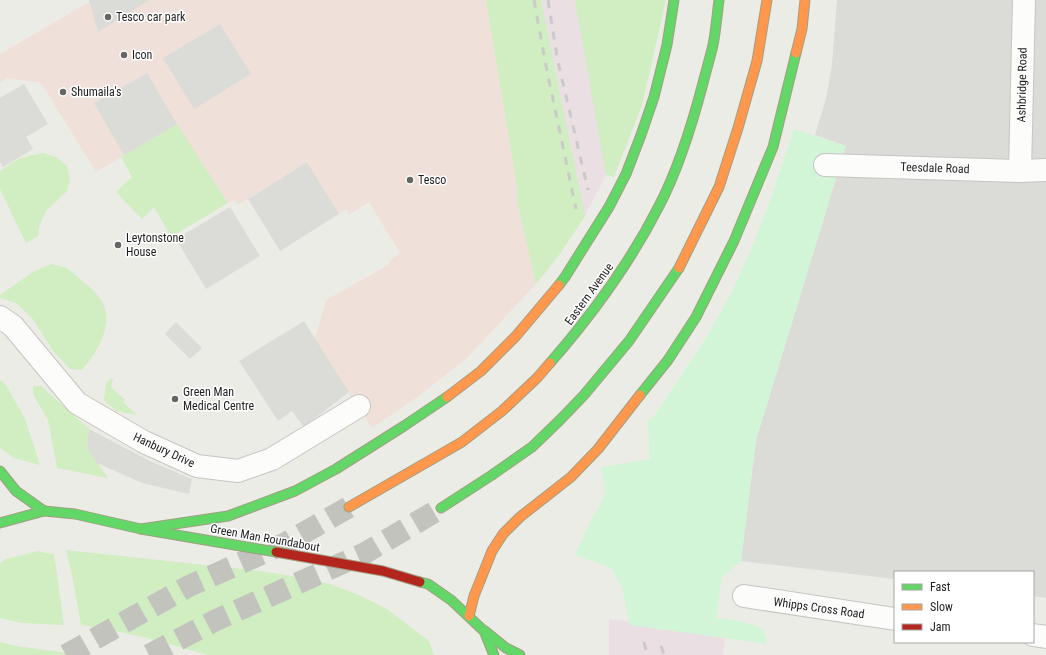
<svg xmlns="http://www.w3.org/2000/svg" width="1046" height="655" font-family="'Roboto Condensed',sans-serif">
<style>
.residential{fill:#dbdbd7}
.commercial{fill:#efe1da}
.industrial{fill:#eadfe3}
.grass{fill:#d1edc2}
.park{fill:#d2f5d8}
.parking{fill:#dbdbd8}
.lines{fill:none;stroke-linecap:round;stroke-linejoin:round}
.highway-tunnel{stroke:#c3c3be;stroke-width:22;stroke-dasharray:22 11;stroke-linecap:butt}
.street-casing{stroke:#c5c5c2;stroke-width:24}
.fast-casing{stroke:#a29e82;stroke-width:11}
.slow-casing{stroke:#a29e82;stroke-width:11}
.jam-casing{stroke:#a29e82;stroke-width:11}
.street{stroke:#fcfcfb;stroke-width:22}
.fast{stroke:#63d668;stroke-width:9}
.slow{stroke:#ff974d;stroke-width:9}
.jam{stroke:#b3261e;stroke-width:9}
.rail{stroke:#cacac9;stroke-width:3;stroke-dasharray:8 8;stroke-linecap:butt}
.poi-dot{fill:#666664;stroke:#fff;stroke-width:1.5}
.labels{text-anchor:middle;stroke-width:3;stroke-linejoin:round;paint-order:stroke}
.poi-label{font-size:12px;fill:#1e1e1e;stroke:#fff;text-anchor:start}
.street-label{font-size:12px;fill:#1e1e1e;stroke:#fff}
</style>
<rect width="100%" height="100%" fill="#ecece6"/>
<path class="residential" d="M837,0H1046V598L1033,596V572H895V579L741,561L756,440L846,146L815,135L826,99L832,65Z"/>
<path class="commercial" d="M89,0H486L517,186V201L536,284L467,358L419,396L372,428L315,339L326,300L390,264L388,261L400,253L369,202L349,215L346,209L339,214L307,162L238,205L234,200L228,203L177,125L96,172L41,83L7,78L0,83V54L89,2Z"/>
<g class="industrial">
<path d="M486,0H666L606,175L585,216L559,255L536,284L517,201V186Z"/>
<path d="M609,619L726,633L723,655H609Z"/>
</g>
<g class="grass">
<path d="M486,0H541L585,216L559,255L536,284L517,201V186Z"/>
<path d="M575,0H666L642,105L614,177L606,175Z"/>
<path d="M177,124L228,203L171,237L154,207L142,219L116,192L132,177L121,157Z"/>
<path d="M43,153L56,157L67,166L70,179L67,191L46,211L40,224L38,236L26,243L0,189V171L20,158Z"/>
<path d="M51,264C56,265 62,266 66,268C72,271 78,277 83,282C90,287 98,294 102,302C115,324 96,354 82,370L70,369L53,351L32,318L16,303L0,298V295L33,272Z"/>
<path d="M110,378L113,379L111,387L125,400L123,402L137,415L116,411L104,400L106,384Z"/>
<path d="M0,380L6,385L25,419L40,465L14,458L0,448Z"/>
<path d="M33,386H41L89,429L87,448L108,478L57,468L48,420L33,394Z"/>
<path d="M66,550L260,571L298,577L330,584L359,595L387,609L429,641L434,655H208L147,638L111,630L81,625L73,580Z"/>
<path d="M38,551L51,554L54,553L64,625L22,623L0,618V563L6,559Z"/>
<path d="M0,642L16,646L68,653V655H0Z"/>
</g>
<path class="park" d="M794,129L846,146L756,440L741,561L722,577L716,618C726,619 755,622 762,630C765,634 766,639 767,644L630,625L622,587L610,567L575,555L591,520L602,501L605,490L601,467L650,459L648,422L654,416L706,338L733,290L753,245L771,198Z"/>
<g class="parking">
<path d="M89,0H150L98,32Z"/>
<path d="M220,24L251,74L194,109L163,58Z"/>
<path d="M147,73L177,124L124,155L94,103Z"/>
<path d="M24,84L48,124L26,137L33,149L3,167L0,162V98Z"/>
<path d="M307,162L339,214L280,251L248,199Z"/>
<path d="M230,207L260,256L206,289L176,239Z"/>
<path d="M304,321L349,392L304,427L292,411L278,421L239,361Z"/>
<path d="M176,322L202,348L190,359L165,334Z"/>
<path d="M89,429L152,462L192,479L189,494L142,483L97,463L87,448Z"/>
</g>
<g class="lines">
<g class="highway-tunnel">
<path d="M66,655L189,586L286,543L349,507"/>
<path d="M149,655L214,621L365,553L441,508"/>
</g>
<g class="street-casing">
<g id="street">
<path d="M825,165L1020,171L1046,170"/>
<path d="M1020,171L1024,0"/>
<path d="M0,317L13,326L77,403L144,442L197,466L238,471L272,459L359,406"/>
<path d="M744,596L895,619"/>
<path d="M1033,635L1046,637"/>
</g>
</g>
<g class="fast-casing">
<g id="fast">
<path d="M559,285L565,277L609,207L626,174L641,135L654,97L667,45L674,0"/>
<path d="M550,363C592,315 630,263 659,206C679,168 692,125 703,83C706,71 710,58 713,45C716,30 717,15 719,0"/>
<path d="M640,395L668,360L696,317L734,241L773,147L796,53"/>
<path d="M0,471L16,491L44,511"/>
<path d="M441,508L492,475L532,447L560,420L584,395L629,341L679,268"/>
<path d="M0,523L44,511L75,514L141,529L276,552"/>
<path d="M141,529L228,516L295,491L336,469L404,426L447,397"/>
<path d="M420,582L428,584L451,600L484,631L494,655"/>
<path d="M485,631L506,648L520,655"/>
</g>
</g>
<g class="slow-casing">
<g id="slow">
<path d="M796,53L802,29L805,0"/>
<path d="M679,268L719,187L738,128L757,61L767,0"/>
<path d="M447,397L481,371L516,336L559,285"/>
<path d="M349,507L462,442L502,411L537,378L550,363"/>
<path d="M469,616L474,596L492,551L503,534L520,517L571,477L598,449L640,395"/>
</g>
</g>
<g class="jam-casing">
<path id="jam" d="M276,552L383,571L420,582"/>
</g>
<use href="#street" class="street"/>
<use href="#fast" class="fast"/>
<use href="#slow" class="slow"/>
<use href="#jam" class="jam"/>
<g class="rail">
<path d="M534,0L546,66L576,209"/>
<path d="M548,0L558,62L588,190"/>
<path d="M644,642L647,655"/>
<path d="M661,646L664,655"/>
</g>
</g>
<g class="poi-dot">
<circle cx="108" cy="17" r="4"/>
<circle cx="124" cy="55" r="4"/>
<circle cx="63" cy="92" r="4"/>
<circle cx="410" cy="180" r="4"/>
<circle cx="118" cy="245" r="4"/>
<circle cx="175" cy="399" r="4"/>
</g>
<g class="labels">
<g class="poi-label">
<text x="116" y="21">Tesco car park</text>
<text x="132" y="59">Icon</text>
<text x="71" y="96">Shumaila's</text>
<text x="418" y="184">Tesco</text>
<text x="126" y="242">Leytonstone<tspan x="126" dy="14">House</tspan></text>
<text x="183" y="396">Green Man<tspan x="183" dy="14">Medical Centre</tspan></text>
</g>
<g class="street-label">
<text transform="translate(1022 85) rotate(-89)" y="4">Ashbridge Road</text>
<text transform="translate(935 168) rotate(2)" y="4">Teesdale Road</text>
<text transform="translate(589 294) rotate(-54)" y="4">Eastern Avenue</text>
<text transform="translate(164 450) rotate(25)" y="4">Hanbury Drive</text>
<text transform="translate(265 538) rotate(10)" y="4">Green Man Roundabout</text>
<text transform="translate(819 608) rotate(8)" y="4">Whipps Cross Road</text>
</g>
</g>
<rect x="894" y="571" width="140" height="72" fill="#ffffff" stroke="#a5a5a5"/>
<rect x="902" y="584" width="20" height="6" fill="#63d668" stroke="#a5a5a5"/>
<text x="930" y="591" font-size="12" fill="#1e1e1e">Fast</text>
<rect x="902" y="604" width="20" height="6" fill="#ff974d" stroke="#a5a5a5"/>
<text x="930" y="611" font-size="12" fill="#1e1e1e">Slow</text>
<rect x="902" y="624" width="20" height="6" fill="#b3261e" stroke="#a5a5a5"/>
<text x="930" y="631" font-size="12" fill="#1e1e1e">Jam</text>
</svg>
